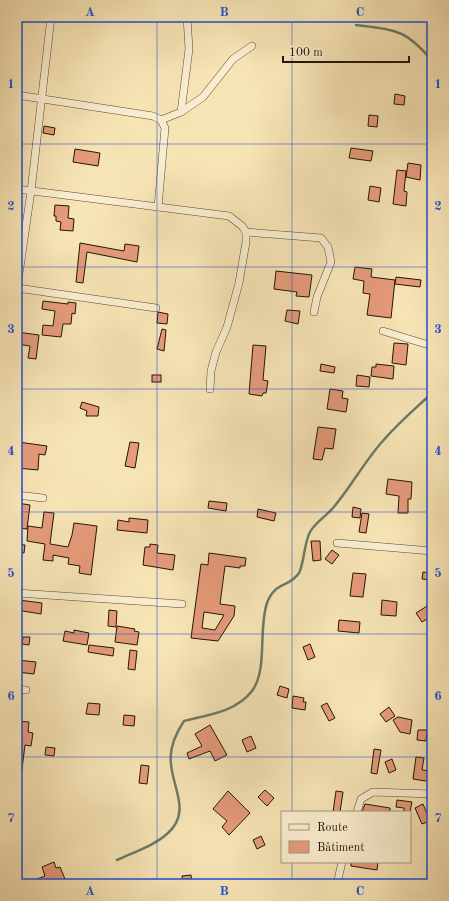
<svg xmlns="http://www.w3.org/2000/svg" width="449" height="901" font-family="'Old Standard TT',serif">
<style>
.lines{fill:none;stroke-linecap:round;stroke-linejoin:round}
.stream{stroke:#6b7b6a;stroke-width:2.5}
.building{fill:#e69b7a;stroke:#201508;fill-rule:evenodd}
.street-casing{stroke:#564933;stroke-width:8}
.street{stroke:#faedcf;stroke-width:7}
.grid{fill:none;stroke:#1d4ed8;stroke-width:1;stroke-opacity:0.55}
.neatline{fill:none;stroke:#1d4ed8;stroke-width:1.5}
.grid-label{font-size:13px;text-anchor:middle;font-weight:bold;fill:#1d4ed8}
</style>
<rect width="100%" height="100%" fill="#f7e4b5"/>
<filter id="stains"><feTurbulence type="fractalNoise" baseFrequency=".005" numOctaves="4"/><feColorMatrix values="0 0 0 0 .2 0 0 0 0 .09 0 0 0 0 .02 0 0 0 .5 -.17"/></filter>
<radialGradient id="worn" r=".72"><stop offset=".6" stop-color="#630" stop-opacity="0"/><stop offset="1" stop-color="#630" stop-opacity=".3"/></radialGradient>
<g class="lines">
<g class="stream">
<path d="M356,25C395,30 406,29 432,61"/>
<path d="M117,860C134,852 154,846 168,833C191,812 173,789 171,764C169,749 176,733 184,721C207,715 236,712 252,691C268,669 258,630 267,603C275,581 289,588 299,573C304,564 304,543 310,532C315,523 326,516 333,508C351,487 364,462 382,442C397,424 415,409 432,393"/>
</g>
</g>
<g class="building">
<path d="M395,94L405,96L404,105L394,104Z"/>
<path d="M369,115L378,116L377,127L368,126Z"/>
<path d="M44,126L55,128L54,135L43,133Z"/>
<path d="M351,148L373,151L371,161L349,158Z"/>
<path d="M75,149L100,153L98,166L73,162Z"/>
<path d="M408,163L421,165L420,180L406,177Z"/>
<path d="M397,170L406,171L404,191L407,192L406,206L393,204Z"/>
<path d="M370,186L381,188L379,202L368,200Z"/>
<path d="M55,205L69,206L68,218L74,219L73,231L60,230L61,222L56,221V216H54Z"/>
<path d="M80,243L124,251L125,244L139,246L137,262L87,252L83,283L76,282Z"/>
<path d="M355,267L372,269L371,277L395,280L391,318L367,315L370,294L363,293L364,281L353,279Z"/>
<path d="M276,271L312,275L309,297L296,296L297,292L274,289Z"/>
<path d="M396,277L421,280L420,287L395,284Z"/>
<path d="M43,301L68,304V302L76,303L75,314L72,313L71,324H63L61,337L42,335L43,325L53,326L55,311L42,309Z"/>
<path d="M287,310L300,311L298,324L285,321Z"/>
<path d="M158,312L168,314L167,324L157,323Z"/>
<path d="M162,329L166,330L164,351L157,349Z"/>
<path d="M17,332L39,335L36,359L28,358L30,346L17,344Z"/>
<path d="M394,343L408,344L406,365L392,363Z"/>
<path d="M253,345L266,346L263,380L268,381L266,393H263L262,396L249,394Z"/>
<path d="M321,364L335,367L334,373L320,371Z"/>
<path d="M376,364L394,366L393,379L371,376L372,367H376Z"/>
<rect x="152" y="375" width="9" height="7"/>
<path d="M357,375L370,377L369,387L356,386Z"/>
<path d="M330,389L343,391L342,398L348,399L346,412L327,409Z"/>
<path d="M82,402L99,407L98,416H86L87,411L80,408Z"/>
<path d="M318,427L336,429L333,449L325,448L322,460L313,459Z"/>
<path d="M18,442L47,446L45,455L39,454L38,470L17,468Z"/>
<path d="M130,442L139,443L135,468L125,466Z"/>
<path d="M388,479L412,482L411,499H408V513H398L399,496L386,494Z"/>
<path d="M209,501L227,503L226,511L208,508Z"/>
<path d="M17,503L30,505L27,529L17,528Z"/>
<path d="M353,507L361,509L360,518L352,517Z"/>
<path d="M258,509L276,513L274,521L257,517Z"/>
<path d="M44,512L54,513L50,544L68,547L72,535L74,523L97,526L91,575L79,573L80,566L68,564L69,558L53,555V561L43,560L45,544L27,541L28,526L42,528Z"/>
<path d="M362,513L369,514L366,533L359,532Z"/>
<path d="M129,518L148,520L147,533L117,530L118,520L129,522Z"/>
<path d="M311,541H320L321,560L313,561Z"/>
<path d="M17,544L25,545L24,553L17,552Z"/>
<path d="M150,544L158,545L157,553L175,555L173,570L143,565L145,547H150Z"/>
<path d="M332,550L339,555L332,564L325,559Z"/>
<path d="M209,553L246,558L245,566H240V568L225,566L220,604L235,606L234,616L218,641L191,638L201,564L208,565ZM204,612L224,615L215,630L202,628Z"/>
<path d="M423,572L432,573V580L422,579Z"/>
<path d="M353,573L366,574L363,597L350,596Z"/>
<path d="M19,600L42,603L41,614L17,610V602Z"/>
<path d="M382,600L397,602L396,616L381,615Z"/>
<path d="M432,603V616L422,622L416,613Z"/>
<path d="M109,610L117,611L116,627L108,626Z"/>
<path d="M339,620L360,622L359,633L338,631Z"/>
<path d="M117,626L135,629L134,631L139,632L137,645L115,642Z"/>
<path d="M74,630L89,633L87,645L63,641L65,631L74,633Z"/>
<path d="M23,637H30L29,645L22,644Z"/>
<path d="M310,644L315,657L308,660L303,647Z"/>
<path d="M89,645L114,648L113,656L88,652Z"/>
<path d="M130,650L137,651L135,670L128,669Z"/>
<path d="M17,660L36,662L34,674L17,672Z"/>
<path d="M280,686L289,689L287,698L277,695Z"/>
<path d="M293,696L304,698L303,702H306L305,710L292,708Z"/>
<path d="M88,703L100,704L99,715L86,714Z"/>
<path d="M327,703L335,718L329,721L321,706Z"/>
<path d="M389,707L395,716L386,722L380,714Z"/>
<path d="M124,715L135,716L134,726L123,725Z"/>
<path d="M398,717L412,720L410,734L400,732L393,720Z"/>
<path d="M17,721L29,722L28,732L33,733L31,746L25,745L21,777H17Z"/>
<path d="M210,725L227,755L215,761L210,751L189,759L187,753L202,746L195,734Z"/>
<path d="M418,730H427L426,741L417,740Z"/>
<path d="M251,736L256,748L247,752L242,740Z"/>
<path d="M46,747L55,748L54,756L45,755Z"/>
<path d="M374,749L381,750L377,774L371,773Z"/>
<path d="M416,757L424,758L422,770L432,771V782L413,779Z"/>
<path d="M392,759L396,770L389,773L385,762Z"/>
<path d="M141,765L149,766L147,784L139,783Z"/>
<path d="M265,790L274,798L267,806L258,797Z"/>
<path d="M228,791L250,813L229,835L222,827L227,821L213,809Z"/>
<path d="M336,791L343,792L340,812H333Z"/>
<path d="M397,800L412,802L410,812H404V808L396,807Z"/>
<path d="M365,804L390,808V812H362Z"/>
<path d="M423,804L430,821L422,824L415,808Z"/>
<path d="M261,836L265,845L257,849L253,840Z"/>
<path d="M54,862L56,868L60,867L65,879L53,884H39L37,879L45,876L42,867Z"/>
<path d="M351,862H378L377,870L351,866Z"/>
<path d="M191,875L192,884H183L182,876Z"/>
</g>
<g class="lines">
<g class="street-casing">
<g id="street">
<path d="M17,95L153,116L161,120L165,128L158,207"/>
<path d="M181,112L189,49L187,17"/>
<path d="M161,120L181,112L203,97L233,59L252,46"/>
<path d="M17,189L229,216L242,226L246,232V242L239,283L227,327L216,352L211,371L210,389"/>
<path d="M246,232L321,238L328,247L331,262L317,297L314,312"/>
<path d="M17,288L31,191L51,17"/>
<path d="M17,288L156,308"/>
<path d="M383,331L432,346"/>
<path d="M17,495L43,498"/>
<path d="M337,543L432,551"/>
<path d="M17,593L182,604"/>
<path d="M17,689L26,690"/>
<path d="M357,812L361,799L373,792L432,794"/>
<path d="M337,884L342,862"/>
</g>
</g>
<use href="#street" class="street"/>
</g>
<path class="grid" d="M157,17V884M292,17V812M17,144H432M17,267H432M17,389H432M17,512H432M17,634H432M17,757H432M292,862V884"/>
<rect width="449" height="901" fill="none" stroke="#f7e4b5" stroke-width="44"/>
<rect x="281" y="811" width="130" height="52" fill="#faedcf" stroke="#a3977f"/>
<rect x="289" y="824" width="20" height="6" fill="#faedcf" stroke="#a3977f"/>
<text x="317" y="831" font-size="12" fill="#201508">Route</text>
<rect x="289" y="841" width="20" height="12" fill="#e69b7a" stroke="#a3977f"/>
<text x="317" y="851" font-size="12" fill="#201508">Bâtiment</text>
<path d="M283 56v6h126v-6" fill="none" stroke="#201508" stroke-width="2"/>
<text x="289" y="56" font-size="12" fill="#201508" stroke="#faedcf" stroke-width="3" paint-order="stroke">100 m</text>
<rect x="22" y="22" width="405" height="857" class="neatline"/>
<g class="grid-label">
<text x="90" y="16">A</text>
<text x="224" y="16">B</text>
<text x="360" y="16">C</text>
<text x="11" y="88">1</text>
<text x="438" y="88">1</text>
<text x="11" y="210">2</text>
<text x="438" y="210">2</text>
<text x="11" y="333">3</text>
<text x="438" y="333">3</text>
<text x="11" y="455">4</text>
<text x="438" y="455">4</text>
<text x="11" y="577">5</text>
<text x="438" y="577">5</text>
<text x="11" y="700">6</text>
<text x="438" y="700">6</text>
<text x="11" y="822">7</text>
<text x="438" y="822">7</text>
<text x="90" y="895">A</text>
<text x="224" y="895">B</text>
<text x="360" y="895">C</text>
</g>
<rect width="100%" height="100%" filter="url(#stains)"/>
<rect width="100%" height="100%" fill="url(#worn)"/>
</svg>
